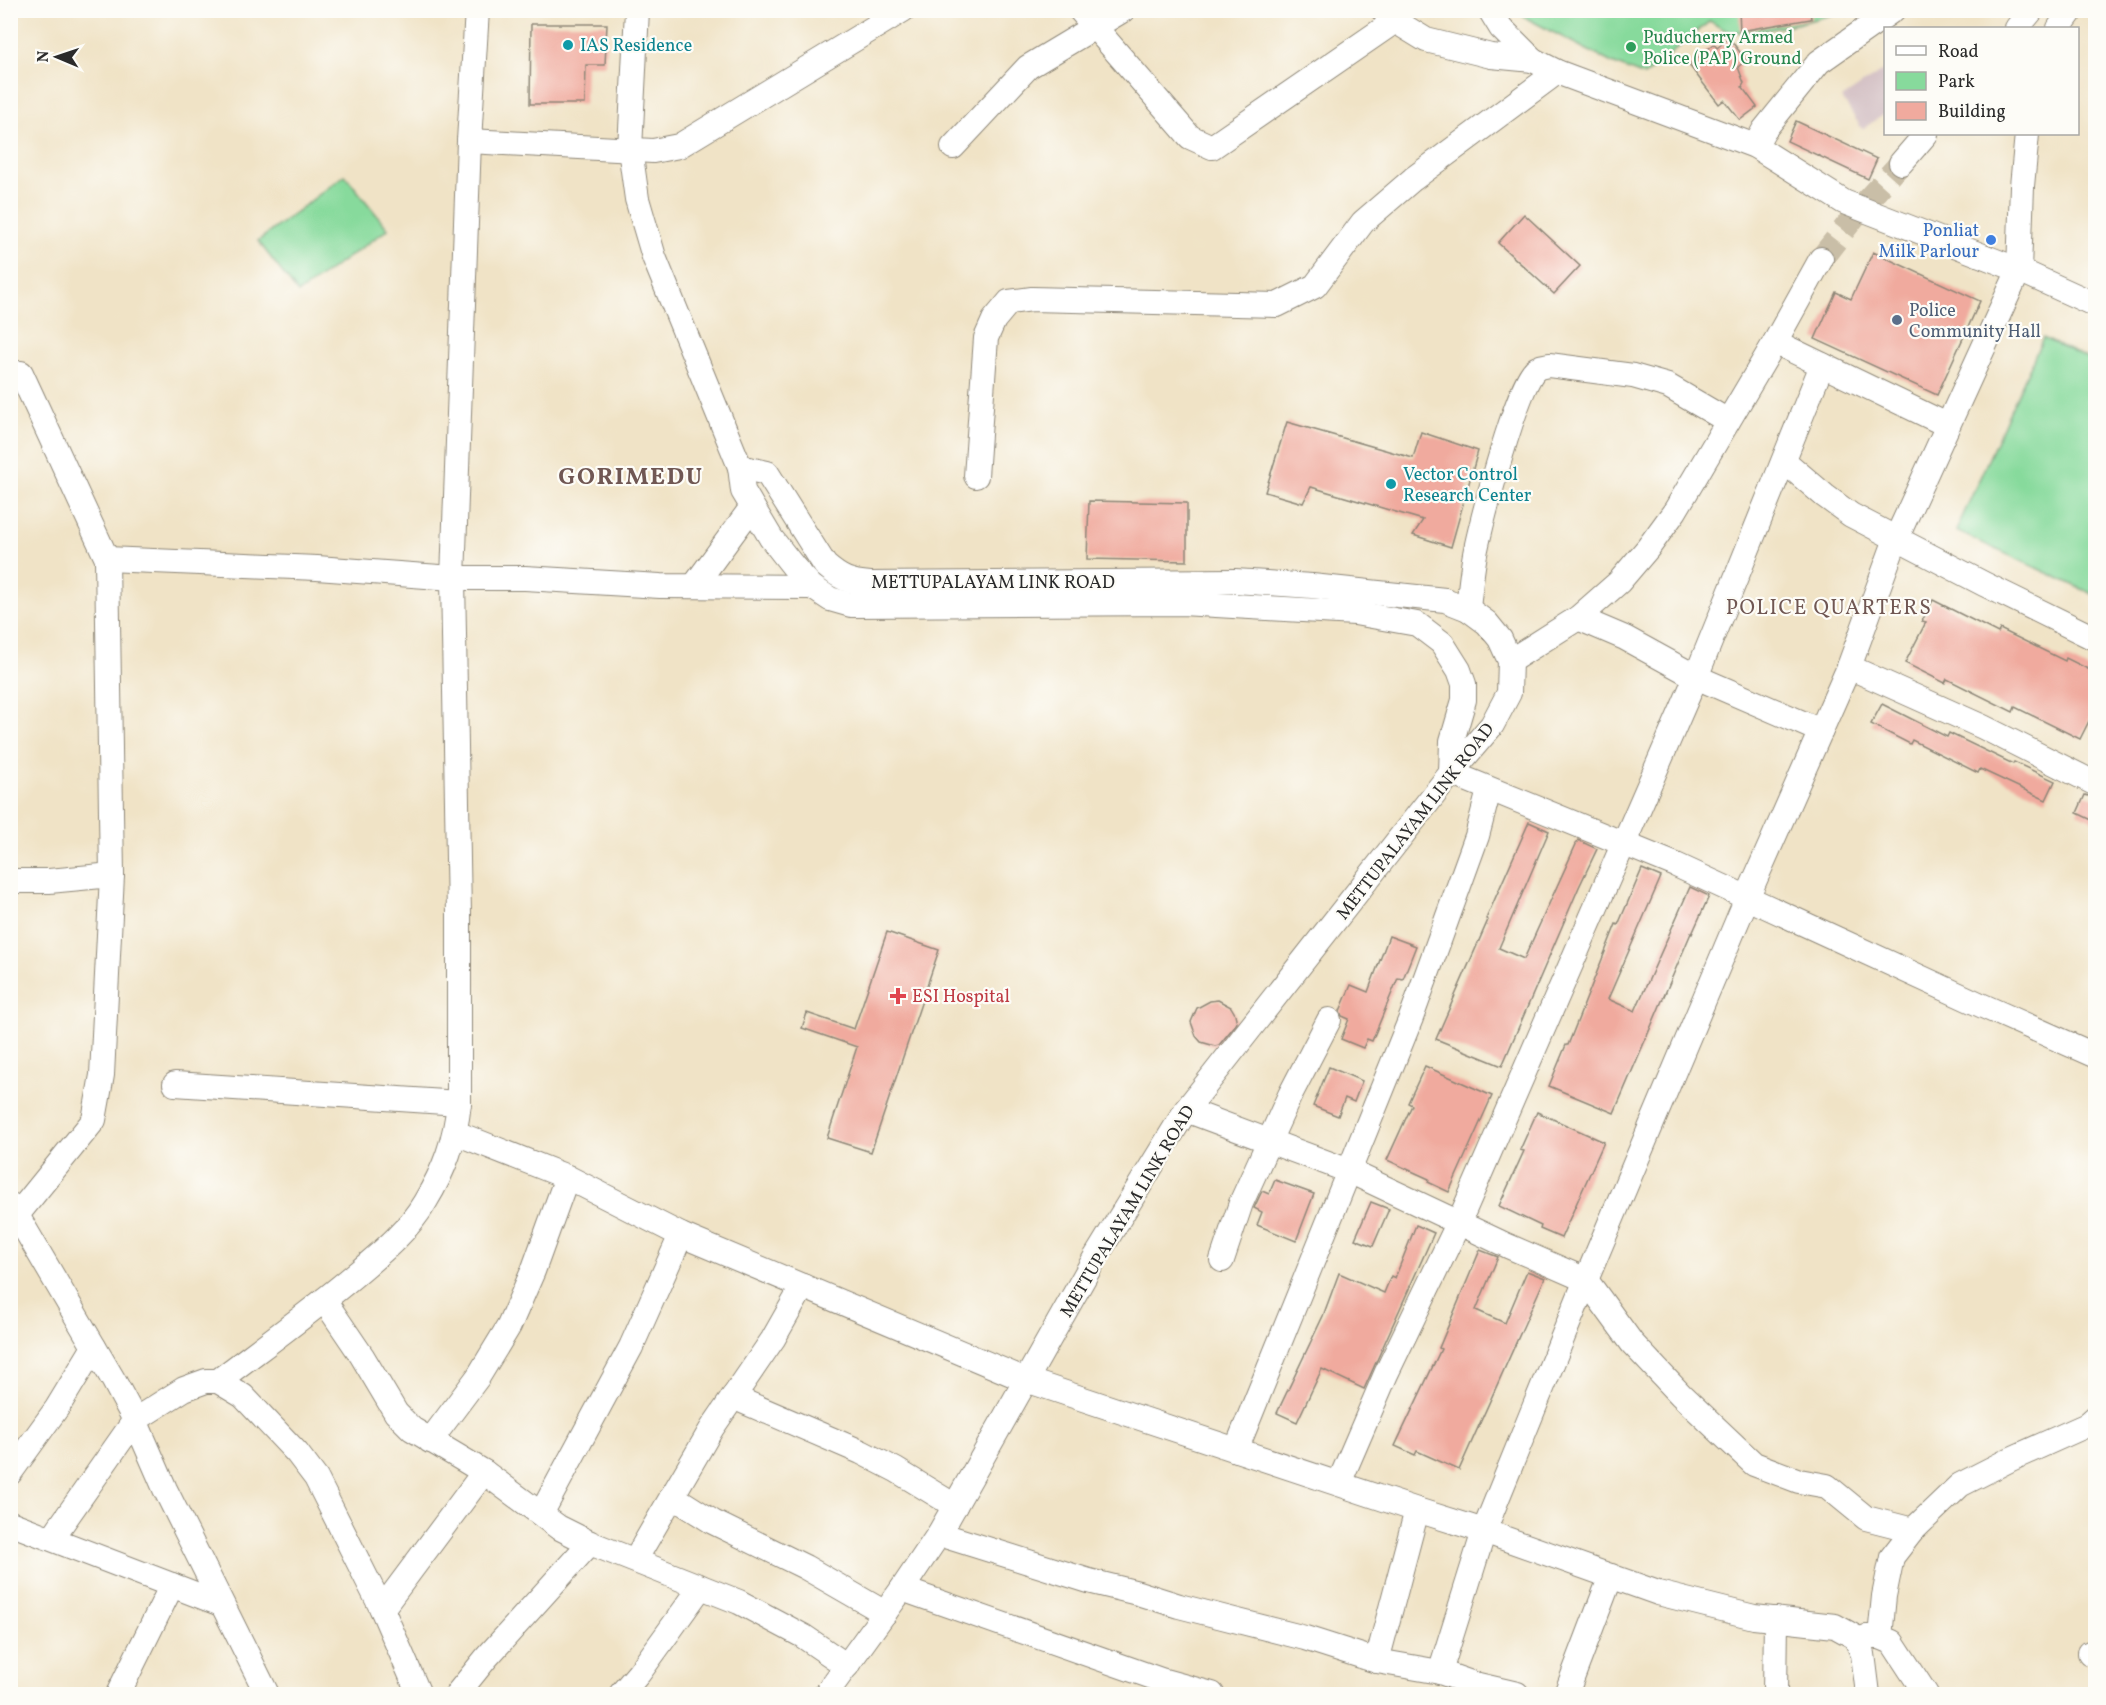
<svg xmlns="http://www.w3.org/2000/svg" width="2106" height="1705" font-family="Vollkorn,serif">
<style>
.industrial{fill:#d2bec2}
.green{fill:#87da9c;stroke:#598264;stroke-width:1.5}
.building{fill:#f0aa9e}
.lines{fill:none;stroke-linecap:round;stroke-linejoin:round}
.minor-tunnel{stroke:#c9bea7;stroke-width:24;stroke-dasharray:24 12;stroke-linecap:butt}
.minor-casing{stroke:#8e8778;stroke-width:26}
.minor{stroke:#fff;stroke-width:24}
.culture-dot{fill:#0f9aa8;stroke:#fdfcf7;stroke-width:2}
.leisure-dot{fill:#2e9e5b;stroke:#fdfcf7;stroke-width:2}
.shop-dot{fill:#3f7fe0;stroke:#fdfcf7;stroke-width:2}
.service-dot{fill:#5c6f8a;stroke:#fdfcf7;stroke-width:2}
.health-dot{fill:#e0444e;stroke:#fdfcf7;stroke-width:2}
.labels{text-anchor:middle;stroke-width:4.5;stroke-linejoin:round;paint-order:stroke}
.leisure-label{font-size:18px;fill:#27864d;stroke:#fdfcf7;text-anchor:start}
.culture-label{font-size:18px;fill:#0d838f;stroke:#fdfcf7;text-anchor:start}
.shop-label{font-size:18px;fill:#366cbe;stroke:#fdfcf7;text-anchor:end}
.service-label{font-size:18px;fill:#4e5e75;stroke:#fdfcf7;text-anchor:start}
.street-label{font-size:18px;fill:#2b2b2b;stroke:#fdfcf7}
.health-label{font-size:18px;fill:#be3a42;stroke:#fdfcf7;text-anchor:start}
.quarter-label{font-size:21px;letter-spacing:1.5px;fill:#705753;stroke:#fdfcf7}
.district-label{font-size:24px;font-weight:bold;letter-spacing:1.5px;fill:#705753;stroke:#fdfcf7}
</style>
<rect width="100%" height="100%" fill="#fdfcf7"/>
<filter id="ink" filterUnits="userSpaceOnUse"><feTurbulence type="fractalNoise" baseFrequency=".0167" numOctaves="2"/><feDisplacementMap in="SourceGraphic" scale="12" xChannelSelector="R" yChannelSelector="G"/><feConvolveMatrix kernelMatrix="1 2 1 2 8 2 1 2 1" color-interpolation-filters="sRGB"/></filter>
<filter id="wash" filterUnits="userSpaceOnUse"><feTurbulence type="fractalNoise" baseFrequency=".008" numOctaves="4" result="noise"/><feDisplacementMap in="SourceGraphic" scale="24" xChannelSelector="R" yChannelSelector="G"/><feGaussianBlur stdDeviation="1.35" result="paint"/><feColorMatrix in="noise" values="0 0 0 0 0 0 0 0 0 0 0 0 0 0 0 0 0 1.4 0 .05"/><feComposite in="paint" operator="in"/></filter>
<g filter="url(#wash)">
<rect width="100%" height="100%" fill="#f0e3c6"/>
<path class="industrial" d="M1885,69V114L1862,129L1842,98Z"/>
<g class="green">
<path d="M1522,11H1846C1811,20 1767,34 1731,32C1724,31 1716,25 1710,21L1644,76L1612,63L1524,17Z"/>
<path d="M345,175L388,229L298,293L258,241Z"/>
<path d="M2043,338L2095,362V595L1956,531Z"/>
</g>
<g id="blocks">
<g class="building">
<path d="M1739,10H1810L1811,19L1740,31Z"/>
<path d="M531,24H607L605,65H586L585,104H530Z"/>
<path d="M1729,38L1746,60L1738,67L1744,83L1742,87L1757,107L1740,120L1724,100L1719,104L1689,65L1714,44L1717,48Z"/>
<path d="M1796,121L1877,159L1868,179L1787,141Z"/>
<path d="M1524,214L1580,266L1554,294L1498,243Z"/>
<path d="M1873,252L1980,301L1937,395L1815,339L1836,292L1851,299Z"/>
<path d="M1287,422L1413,458L1421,432L1478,451L1451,547L1413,535L1423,520L1311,487L1303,503L1265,492Z"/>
<path d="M1089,501L1187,503V561L1087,559Z"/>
<path d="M1933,600L1998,633L2000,629L2065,661L2066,658L2096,673V707L2080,739L2015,707L2013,712L1947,679L1945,683L1905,663L1926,622L1922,621Z"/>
<path d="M1882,704L1947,737L1949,733L2013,764L2014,762L2055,781L2046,800L1980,769L1978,773L1912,740L1910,744L1871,724Z"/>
<path d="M2085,795L2096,798V822L2077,813Z"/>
<path d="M1529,822L1549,831L1499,948L1524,959L1578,840L1597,849L1579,887L1502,1066L1436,1039L1488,920L1486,919Z"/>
<path d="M1642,869L1661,877L1608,999L1635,1011L1690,887L1709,896L1692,934L1691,933L1614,1113L1549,1086L1566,1045H1568L1616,924L1618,925Z"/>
<path d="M887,932L939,950L871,1152L827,1138L857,1047L802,1028L807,1013L854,1029Z"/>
<path d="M1389,936L1416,946L1403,979L1398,978L1372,1041L1367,1039L1363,1048L1341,1039L1349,1019L1342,1016L1340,1011L1351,985L1368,992Z"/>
<path d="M1218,1000L1231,1007L1235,1014L1237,1023L1219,1045L1215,1046L1201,1042L1196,1036L1191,1022L1197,1008L1210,1001Z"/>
<path d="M1425,1066L1492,1096L1449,1192L1428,1182L1429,1179L1387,1160L1412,1105L1408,1103Z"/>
<path d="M1329,1067L1362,1081L1354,1102L1345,1098L1338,1116L1313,1106Z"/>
<path d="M1537,1112L1604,1142L1561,1238L1540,1229L1541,1226L1499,1206L1524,1151L1520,1150Z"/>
<path d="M1275,1180L1314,1194L1296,1241L1257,1225L1262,1212L1254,1208L1262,1191L1269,1194Z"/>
<path d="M1371,1202L1389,1209L1373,1246L1355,1239Z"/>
<path d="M1416,1225L1434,1233L1364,1389L1322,1369L1297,1422L1277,1413L1323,1316L1339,1273L1384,1293L1391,1276L1395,1278Z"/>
<path d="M1480,1250L1498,1257L1476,1310L1505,1323L1527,1271L1545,1278L1459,1470L1417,1451L1415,1455L1395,1446L1441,1349L1439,1348Z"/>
</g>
</g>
</g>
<g filter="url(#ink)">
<use href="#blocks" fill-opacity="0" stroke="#8e8778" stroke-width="1.5"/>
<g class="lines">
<path class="minor-tunnel" d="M1821,259L1864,204L1901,163"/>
<g class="minor-casing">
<g id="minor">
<path d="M637,10L630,149L637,199L654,257L740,467L743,491L771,538L793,566L812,587L830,599L851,605L1182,603L1355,613L1417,624L1442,643L1459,670L1464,684V700L1452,741L1451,773"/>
<path d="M1080,10L1190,137L1212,147L1395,21"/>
<path d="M1383,10L1395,21L1426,40L1491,56L1533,60"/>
<path d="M1490,10L1501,28L1533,60L1557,72L1755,146L1844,202L2019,270L2096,305"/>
<path d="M2017,28L2032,10"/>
<path d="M2059,28L2072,10"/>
<path d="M469,141L653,151L679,146L903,10"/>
<path d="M1755,146L1764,130L1819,62L1893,10"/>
<path d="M953,147L1028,67L1123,10"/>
<path d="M1901,163L1926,134"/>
<path d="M1775,342L1947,425"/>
<path d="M1784,461L1825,496L1851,515L1984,584L2096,639"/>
<path d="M740,467L767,473L825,565C841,579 849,582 870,584L1235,581L1312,586L1445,600L1468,609L1487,623L1500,639L1510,661L1509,693L1492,725L1451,773L1186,1110L1095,1258L939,1534L902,1589L826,1694"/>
<path d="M976,476L986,338L994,320L1009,302L1032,299L1277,305L1315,286L1363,222L1413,179L1557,72"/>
<path d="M107,559L317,568L453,578H525L660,586L812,587"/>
<path d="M694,586L752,507"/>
<path d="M1468,609C1470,589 1472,568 1476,549C1482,521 1518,381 1536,369C1539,366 1546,366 1549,365L1633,376L1668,386L1728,421"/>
<path d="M1578,618L1625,638L1696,677L1821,731"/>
<path d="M1510,661L1578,618L1619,582L1648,548L1675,511L1775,342L1821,259"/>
<path d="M1849,667L1983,727L2096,784"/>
<path d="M1451,773L1676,865L1983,1006L2096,1056"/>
<path d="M10,881H49L112,875"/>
<path d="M175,1084L459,1103"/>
<path d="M1186,1110L1349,1171L1508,1246L1586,1280L1632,1343L1681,1395L1754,1464L1799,1481L1827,1486L1866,1518L1913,1530"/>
<path d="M456,1133L567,1177L681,1235L1026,1380L1417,1510L1484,1531L1658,1593L1754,1617L1835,1626L1855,1637L1863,1654L1868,1694"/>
<path d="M11,1205L114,1381L135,1420L165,1489L267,1694"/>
<path d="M10,1228L17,1215L94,1120L102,1075L112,875L107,559L21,373"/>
<path d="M1222,1260L1241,1203L1290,1095L1329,1020"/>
<path d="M324,1300L362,1356L396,1413L412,1429L484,1472L558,1527L590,1543L739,1602L803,1636L847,1666"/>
<path d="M218,1381C264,1346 311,1312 356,1274C381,1253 408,1231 425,1202C445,1169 455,1141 459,1103V915L453,578L469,141L477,10"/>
<path d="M733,1397L861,1452L896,1470L955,1506"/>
<path d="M430,1441L478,1377L509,1326L533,1271L567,1177"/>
<path d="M1236,1450L1411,1018L1477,836L1489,790"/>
<path d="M10,1473L57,1408L94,1347"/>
<path d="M1339,1483L1386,1374L1459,1222L1696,677L1822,365"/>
<path d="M672,1496L713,1522L805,1567L885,1613"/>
<path d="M541,1514L631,1347L681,1235"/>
<path d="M10,1523L221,1604"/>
<path d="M939,1534L1089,1581L1138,1593L1179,1606L1305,1638L1377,1661L1440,1672L1474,1684L1517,1694"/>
<path d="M52,1538L135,1420L184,1389L206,1381H218L243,1396L297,1453L316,1478L382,1609L419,1694"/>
<path d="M635,1560L712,1428L773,1339L803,1286"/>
<path d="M902,1589L1161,1680L1212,1694"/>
<path d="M382,1609L484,1472"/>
<path d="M1866,1637H1880L1892,1642L1926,1694"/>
<path d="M1880,1637L1884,1596L1892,1557L1913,1530L1960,1485L2011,1459L2087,1425L2096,1417"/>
<path d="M2090,1653L2096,1654"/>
<path d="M1377,1661L1417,1510"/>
<path d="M1440,1672L1484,1531L1586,1280L1747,898L1849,667L1896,539L2019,270L2022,186L2027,134"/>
<path d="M118,1694L172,1585"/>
<path d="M457,1694L487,1657L590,1543"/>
<path d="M621,1694L639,1673L701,1587"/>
<path d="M1566,1694L1611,1576"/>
<path d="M1775,1694L1776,1619"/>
</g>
</g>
<use href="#minor" class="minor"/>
</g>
</g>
<g class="culture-dot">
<circle cx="568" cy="45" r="6"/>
<circle cx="1391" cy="484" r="6"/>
</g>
<circle class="leisure-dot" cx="1631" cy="47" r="6"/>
<circle class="shop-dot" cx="1991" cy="240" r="6"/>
<circle class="service-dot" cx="1897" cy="320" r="6"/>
<path class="health-dot" d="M895 987h6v6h6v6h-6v6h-6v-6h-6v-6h6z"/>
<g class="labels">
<g class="leisure-label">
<text x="1643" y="43">Puducherry Armed<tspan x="1643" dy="21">Police (PAP) Ground</tspan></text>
</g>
<g class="culture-label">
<text x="580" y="51">IAS Residence</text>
<text x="1403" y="480">Vector Control<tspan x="1403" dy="21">Research Center</tspan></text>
</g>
<g class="shop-label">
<text x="1979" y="236">Ponliat<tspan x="1979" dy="21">Milk Parlour</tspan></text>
</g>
<g class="service-label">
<text x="1909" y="316">Police<tspan x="1909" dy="21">Community Hall</tspan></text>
</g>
<g class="street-label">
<text x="993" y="588">METTUPALAYAM LINK ROAD</text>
<text transform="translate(1415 821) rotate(-52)" y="6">METTUPALAYAM LINK ROAD</text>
<text transform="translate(1127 1211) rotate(-59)" y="6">METTUPALAYAM LINK ROAD</text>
</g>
<g class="health-label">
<text x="912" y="1002">ESI Hospital</text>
</g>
<g class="quarter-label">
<text x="1829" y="614">POLICE QUARTERS</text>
</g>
<g class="district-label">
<text x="631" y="484">GORIMEDU</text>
</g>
</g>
<rect width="2106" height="1705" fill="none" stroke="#fdfcf7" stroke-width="36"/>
<rect x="1884" y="27" width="195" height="108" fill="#fdfcf7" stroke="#a9a8a5" stroke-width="1.5"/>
<rect x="1896" y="46" width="30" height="9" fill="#ffffff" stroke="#a9a8a5" stroke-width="1.5"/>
<text x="1938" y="57" font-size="18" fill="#2b2b2b">Road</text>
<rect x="1896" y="72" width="30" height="18" fill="#87da9c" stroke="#a9a8a5" stroke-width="1.5"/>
<text x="1938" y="87" font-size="18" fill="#2b2b2b">Park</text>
<rect x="1896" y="102" width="30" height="18" fill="#f0aa9e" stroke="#a9a8a5" stroke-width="1.5"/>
<text x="1938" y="117" font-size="18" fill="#2b2b2b">Building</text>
<g transform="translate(57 57) rotate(272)" stroke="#fdfcf7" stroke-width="4.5" paint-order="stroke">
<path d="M0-4.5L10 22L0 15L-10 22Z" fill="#2b2b2b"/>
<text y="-9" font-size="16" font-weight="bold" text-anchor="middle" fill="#2b2b2b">N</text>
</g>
</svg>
